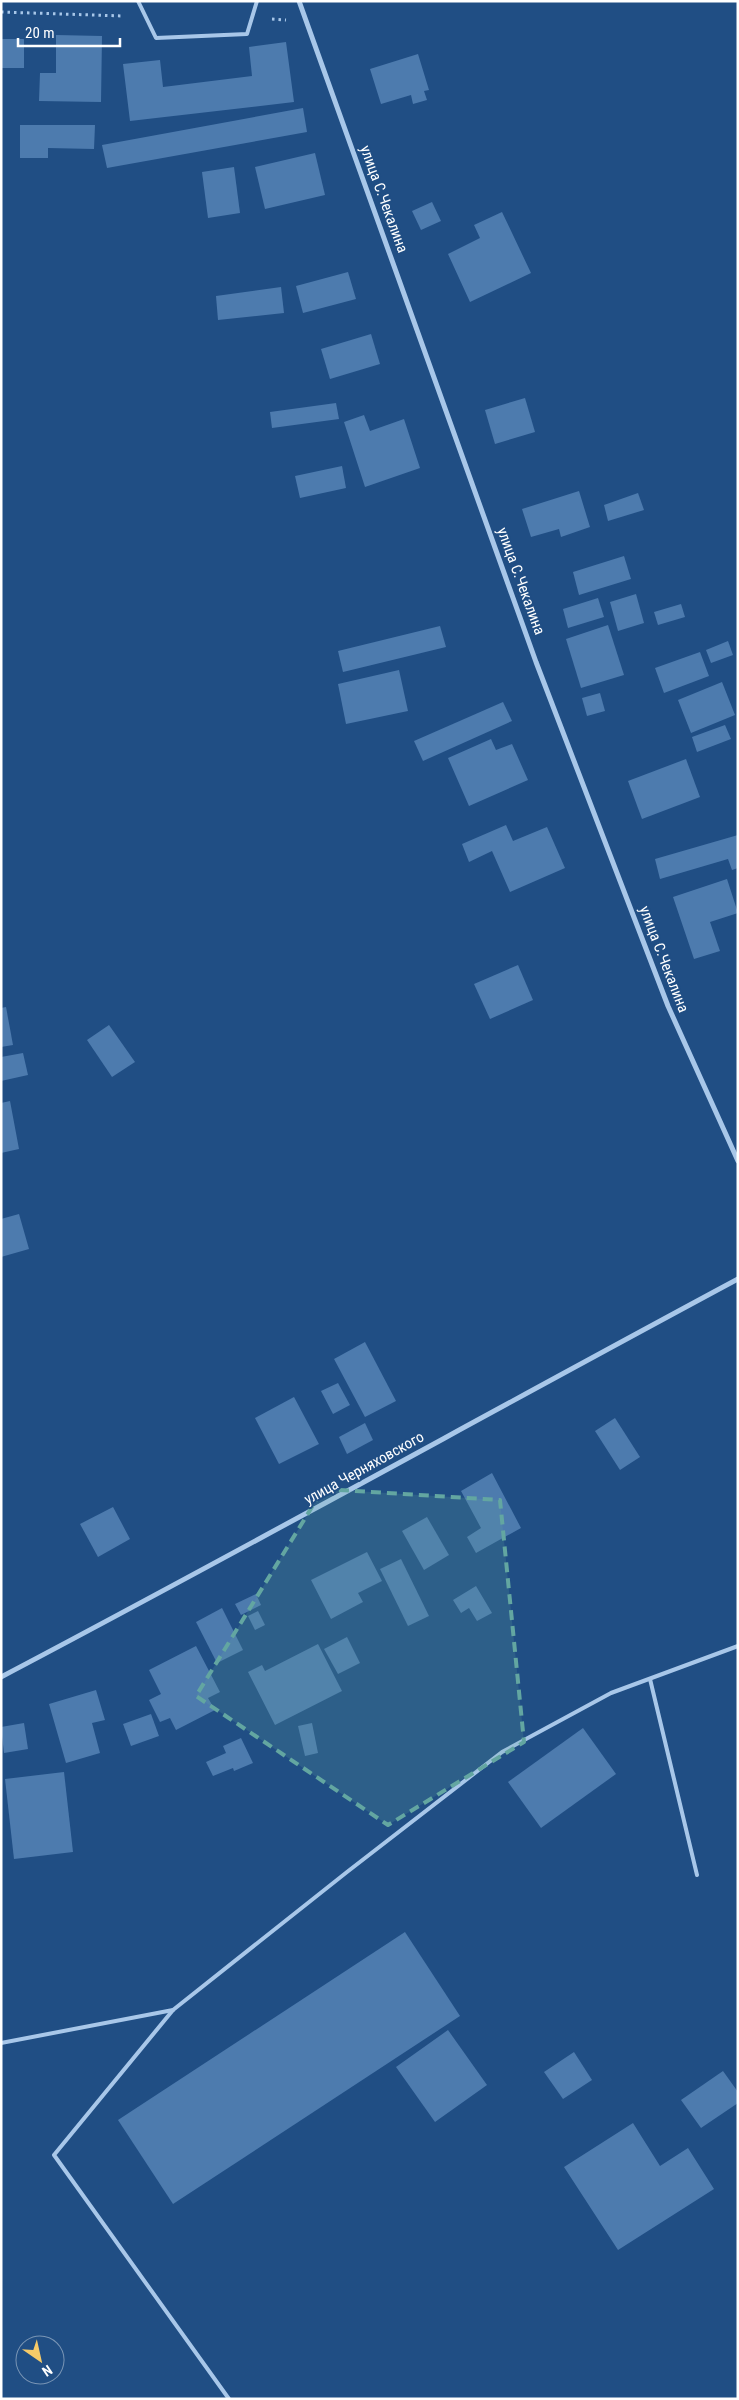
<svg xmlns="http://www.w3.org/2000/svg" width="739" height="2400" font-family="'Roboto Condensed',sans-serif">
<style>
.building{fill:#4d7bae}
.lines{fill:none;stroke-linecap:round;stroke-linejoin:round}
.path{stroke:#a8c7e9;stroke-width:3;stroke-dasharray:2.5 4;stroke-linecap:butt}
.service{stroke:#a8c7e9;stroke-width:4}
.minor{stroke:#a8c7e9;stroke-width:5}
.marked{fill:#63a6a1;fill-opacity:0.2;stroke:#63a6a1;stroke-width:4;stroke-dasharray:10 6;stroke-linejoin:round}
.labels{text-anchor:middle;stroke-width:4;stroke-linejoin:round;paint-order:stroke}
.street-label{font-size:15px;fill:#fff;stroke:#204e84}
</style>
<rect width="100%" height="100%" fill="#204e84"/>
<g class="building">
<path d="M56,35L102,36L101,102L39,101L40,73H56Z"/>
<rect x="1" y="39" width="23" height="29"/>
<path d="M286,42L294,102L130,121L123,64L160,60L163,87L252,76L249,47Z"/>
<path d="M418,54L429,90L424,91L427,100L413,104L411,95L381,104L370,69Z"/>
<path d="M303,108L307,132L107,168L102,145Z"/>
<path d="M20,125H95L94,149L48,148V158H20Z"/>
<path d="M315,153L325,195L265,209L255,167Z"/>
<path d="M234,167L240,213L208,218L202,172Z"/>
<path d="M432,202L441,221L421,230L412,211Z"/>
<path d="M502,212L531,273L470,302L448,254L480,238L474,225Z"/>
<path d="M348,272L356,299L303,313L296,286Z"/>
<path d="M281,287L284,313L218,320L216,296Z"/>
<path d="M371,334L380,364L330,379L321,349Z"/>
<path d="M525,398L535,432L495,444L485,410Z"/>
<path d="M336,403L339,419L272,428L270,412Z"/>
<path d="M364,415L370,431L404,419L420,468L365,487L344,422Z"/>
<path d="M342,466L346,488L300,498L295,476Z"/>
<path d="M579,491L590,527L561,537L559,529L531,537L522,509Z"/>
<path d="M638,493L644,510L608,521L604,505Z"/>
<path d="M624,556L631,579L579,595L573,572Z"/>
<path d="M636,594L644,623L618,631L610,602Z"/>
<path d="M598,598L604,617L568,628L563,609Z"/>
<path d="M681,604L685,617L658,625L654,612Z"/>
<path d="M608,625L624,675L581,688L566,639Z"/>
<path d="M440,626L446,647L343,672L338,651Z"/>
<path d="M728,641L733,655L711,663L706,650Z"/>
<path d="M700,652L709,676L664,693L655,668Z"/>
<path d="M399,670L408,711L346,724L338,684Z"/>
<path d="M722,682L735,715L691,733L678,700Z"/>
<path d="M600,693L605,711L587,716L582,698Z"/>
<path d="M503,702L512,721L423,761L414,741Z"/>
<path d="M725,725L731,739L697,752L692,737Z"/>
<path d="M491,739L496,750L512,744L528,780L469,806L448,758Z"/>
<path d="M686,759L700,797L642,819L628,781Z"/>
<path d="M506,825L513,841L547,827L565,868L510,892L492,851L469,862L462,844Z"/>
<path d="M738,835V868L732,870L728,859L660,879L655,859Z"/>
<path d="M727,879L738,913L710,922L720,951L694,959L673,897Z"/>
<path d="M518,965L533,1000L490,1019L474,984Z"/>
<path d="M6,1007L13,1045L1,1047V1008Z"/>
<path d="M109,1025L135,1062L112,1077L87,1040Z"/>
<path d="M23,1053L28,1075L1,1081V1057Z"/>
<path d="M10,1101L19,1149L1,1153V1103Z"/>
<path d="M19,1214L29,1249L1,1257V1219Z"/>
<path d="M365,1342L396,1401L365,1417L334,1359Z"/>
<path d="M338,1383L350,1405L333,1414L321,1391Z"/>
<path d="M294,1397L319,1444L279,1464L255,1418Z"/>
<path d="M615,1418L640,1457L620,1470L595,1431Z"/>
<path d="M365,1423L373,1440L347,1454L339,1437Z"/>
<path d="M492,1473L521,1528L476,1553L467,1537L481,1528L461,1491Z"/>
<path d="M113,1507L130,1539L98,1557L80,1524Z"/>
<path d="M427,1517L449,1555L424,1570L402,1531Z"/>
<path d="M367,1552L382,1581L358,1593L363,1602L331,1619L311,1580Z"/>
<path d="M401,1559L429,1616L408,1626L380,1569Z"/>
<path d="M476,1586L492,1613L477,1621L469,1608L461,1613L453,1600Z"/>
<path d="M256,1594L261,1605L241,1615L235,1604Z"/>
<path d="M222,1608L243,1650L217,1663L196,1622Z"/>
<path d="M258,1611L265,1625L255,1630L248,1616Z"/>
<path d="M347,1637L360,1663L338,1674L324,1649Z"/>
<path d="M318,1644L342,1691L275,1725L248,1672L262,1665L265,1671Z"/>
<path d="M196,1646L220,1692L208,1698L215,1710L176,1730L170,1718L160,1722L149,1700L161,1694L149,1670Z"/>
<path d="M96,1690L105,1720L92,1723L100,1753L66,1763L49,1704Z"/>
<path d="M151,1714L159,1736L131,1746L123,1724Z"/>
<path d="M24,1723L28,1749L4,1753L1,1727Z"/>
<path d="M312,1723L318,1753L305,1756L298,1726Z"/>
<path d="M583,1728L616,1774L541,1828L508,1782Z"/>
<path d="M241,1738L253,1763L234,1771L233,1768L213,1776L206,1762L226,1753L223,1746Z"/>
<path d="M64,1772L73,1852L14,1859L5,1779Z"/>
<path d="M405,1932L460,2016L173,2204L118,2120Z"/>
<path d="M448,2030L487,2085L435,2122L396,2067Z"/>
<path d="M574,2052L592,2080L563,2099L544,2072Z"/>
<path d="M723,2071L738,2092V2103L701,2128L681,2100Z"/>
<path d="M633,2123L660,2166L688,2148L714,2189L618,2250L564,2167Z"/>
</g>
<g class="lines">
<g class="path">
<path d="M1,12L123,16"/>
<path d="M272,19L286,20"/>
</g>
<g class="service">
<path d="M138,1L156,38L247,34L257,1"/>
<path d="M650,1679L697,1875"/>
<path d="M1,2043L173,2010"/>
<path d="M229,2399L54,2155L173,2010L347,1872L502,1752L611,1693L738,1646"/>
</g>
<g class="minor">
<path d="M299,1L536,662L668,1006L738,1161"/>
<path d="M1,1677C248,1547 492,1411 738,1279"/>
</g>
</g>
<path class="marked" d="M323,1489L500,1500L524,1742L388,1825L196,1696Z"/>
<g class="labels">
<g class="street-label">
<text transform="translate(384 199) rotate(70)" y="5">улица С.Чекалина</text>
<text transform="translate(521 581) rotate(70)" y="5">улица С.Чекалина</text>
<text transform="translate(664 959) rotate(69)" y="5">улица С.Чекалина</text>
<text transform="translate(364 1468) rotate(-29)" y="5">улица Черняховского</text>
</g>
</g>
<rect width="739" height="2400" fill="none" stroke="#ffffff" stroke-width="5"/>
<g transform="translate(40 2360) rotate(146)"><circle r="24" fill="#204e84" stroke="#7995b5"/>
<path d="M0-4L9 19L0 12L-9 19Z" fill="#f6ca68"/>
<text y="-8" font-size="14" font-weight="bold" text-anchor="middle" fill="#ffffff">N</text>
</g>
<path d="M18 38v8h102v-8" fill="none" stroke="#ffffff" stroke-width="2.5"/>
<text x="25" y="38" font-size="15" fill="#ffffff" stroke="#204e84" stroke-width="4" paint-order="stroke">20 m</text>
</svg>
